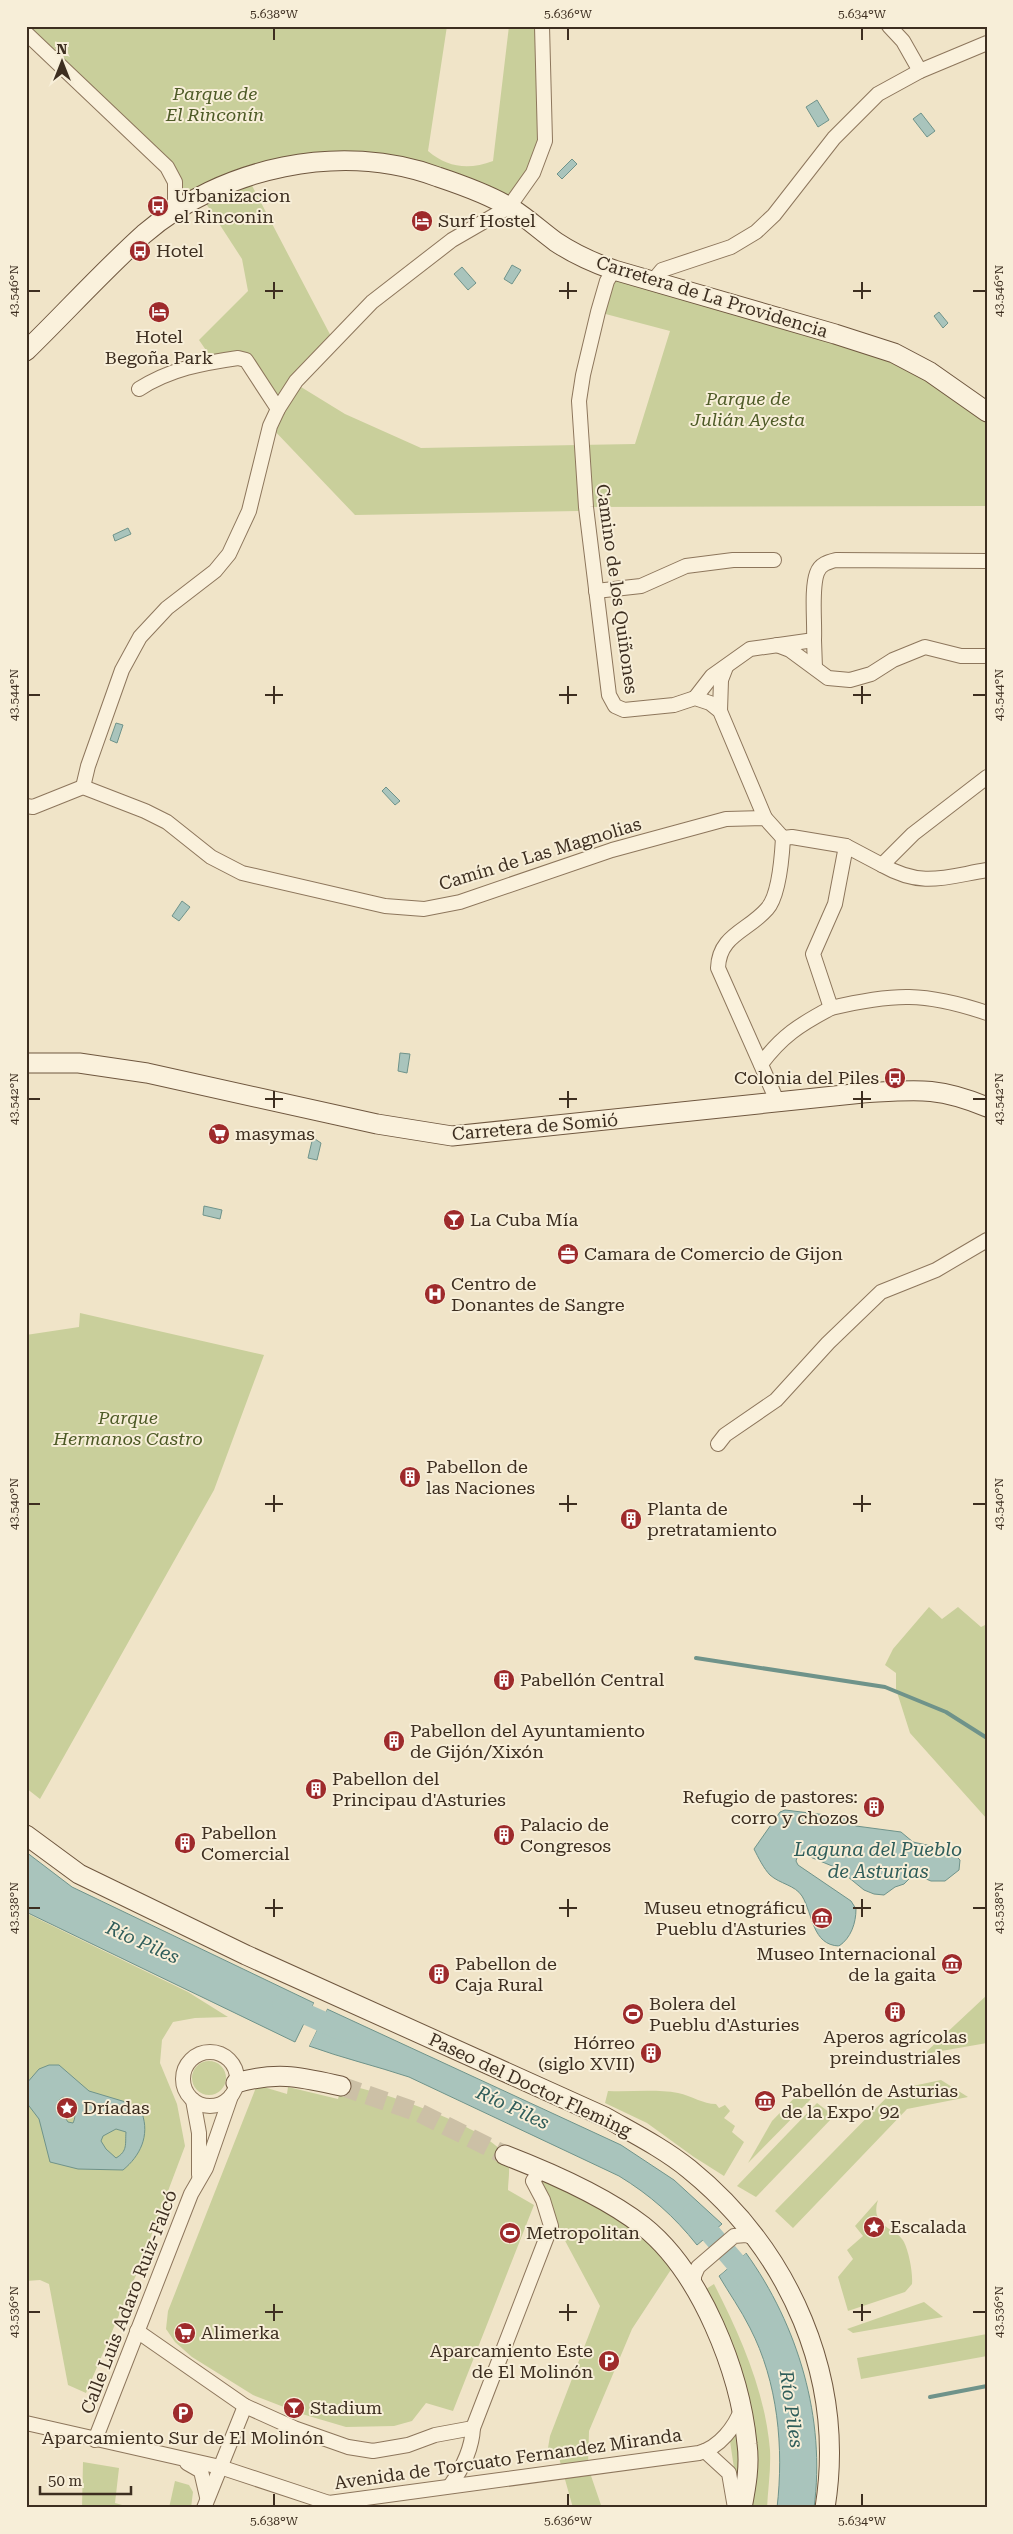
<svg xmlns="http://www.w3.org/2000/svg" width="1013" height="2534" font-family="'Roboto Serif',serif">
<style>
.green{fill:#c9cf9b}
.water{fill:#a9c4bc;stroke:#6f938a;fill-rule:evenodd}
.pier{fill:#f0e4c8}
.lines{fill:none;stroke-linecap:round;stroke-linejoin:round}
.stream{stroke:#6f938a;stroke-width:4}
.river{stroke:#a9c4bc;stroke-width:21}
.secondary-tunnel{stroke:#ccc0a6;stroke-width:19;stroke-dasharray:19 9;stroke-linecap:butt}
.street-casing{stroke:#8d765c;stroke-width:16}
.secondary-casing{stroke:#6f573f;stroke-width:21}
.street{stroke:#faf1dc;stroke-width:14}
.secondary{stroke:#faf1dc;stroke-width:19}
.ticks{fill:none;stroke:#3d2e20;stroke-width:2}
.labels{text-anchor:middle;stroke-width:4;stroke-linejoin:round;paint-order:stroke}
.park-label{font-size:18px;font-style:italic;fill:#4d5a26;stroke:#f7eed8}
.poi-label{font-size:18px;fill:#3d2e20;stroke:#f7eed8;text-anchor:start}
.street-label{font-size:18px;fill:#3d2e20;stroke:#f7eed8}
.water-label{font-size:19px;font-style:italic;fill:#2f5d5a;stroke:#f7eed8}
.neatline{fill:none;stroke:#3d2e20;stroke-width:2}
.ticks-label{font-size:12px;text-anchor:middle;fill:#3d2e20}
</style>
<rect width="100%" height="100%" fill="#f0e4c8"/>
<g class="green">
<path d="M26,26H447L428,151C448,168 469,170 493,161L509,26H542L545,141L509,207L372,162L247,176L334,342L296,381L301,387L345,414L421,448L635,444L670,331L598,312L614,270L894,353L987,412V506L586,507L578,511L355,515L270,426L277,409L246,360L214,362L199,340L248,291L242,259L207,205L205,194L175,211V182L26,33Z"/>
<path d="M80,1313L264,1355L214,1490L40,1799L26,1788V1335L79,1327Z"/>
<path d="M929,1607L942,1619L958,1607L981,1627L987,1624V1819L910,1733L896,1689V1673L885,1665L893,1649Z"/>
<path d="M26,1913L188,1992L228,2017L195,2018L173,2022L162,2040L160,2063L177,2104L185,2146L139,2268L86,2393L68,2385L49,2284L40,2280L26,2281Z"/>
<path d="M987,1995V2043L924,2054Z"/>
<circle cx="209" cy="2078" r="17"/>
<path d="M941,2080L968,2097L907,2109L793,2228L775,2211L894,2090Z"/>
<path d="M342,2084C377,2090 493,2127 507,2159C511,2167 508,2181 508,2190L534,2205L453,2411L426,2403L412,2421L394,2426L346,2427L302,2414L253,2395L192,2357L175,2342L166,2329L168,2311L257,2085L287,2094L288,2087L338,2099Z"/>
<path d="M608,2091C631,2092 656,2089 678,2093C692,2096 703,2104 716,2104L719,2108L725,2105L730,2111L724,2118L735,2126L732,2132L744,2142L724,2176L694,2157L647,2123L605,2103Z"/>
<path d="M801,2091L811,2099L748,2163L772,2121Z"/>
<path d="M817,2103L834,2116L756,2197L737,2186Z"/>
<path d="M541,2169L633,2219L672,2268L632,2329L589,2431L588,2467L602,2508H573L559,2458L546,2460L550,2436L600,2306L533,2181Z"/>
<path d="M878,2200C869,2228 897,2227 904,2242C909,2252 913,2273 912,2284L905,2292L848,2311L838,2277L853,2259L847,2250L863,2236L855,2226Z"/>
<path d="M714,2284C741,2337 765,2391 770,2450C771,2469 768,2489 767,2508H749L757,2446L742,2378L703,2291Z"/>
<path d="M924,2302L943,2317L853,2333L847,2329Z"/>
<path d="M987,2334V2356L861,2379L857,2358Z"/>
<path d="M738,2427L741,2455L738,2496L730,2441Z"/>
<path d="M83,2462L119,2468L115,2503L133,2508H82Z"/>
<path d="M175,2481L189,2485L193,2492L191,2508H169Z"/>
</g>
<g class="water">
<path d="M817,100L829,120L818,127L806,107Z"/>
<path d="M921,113L935,131L927,137L913,119Z"/>
<path d="M572,159L577,164L562,179L557,174Z"/>
<path d="M512,265L521,270L512,284L504,279Z"/>
<path d="M462,267L476,283L468,290L454,274Z"/>
<path d="M939,312L948,323L943,328L934,316Z"/>
<path d="M128,528L131,534L115,541L113,535Z"/>
<path d="M116,723L123,725L117,743L110,740Z"/>
<path d="M386,787L400,801L395,805L382,791Z"/>
<path d="M182,901L190,907L179,921L172,916Z"/>
<path d="M400,1053L410,1054L407,1073L398,1071Z"/>
<path d="M315,1139L321,1143L317,1160L308,1158L312,1141Z"/>
<path d="M204,1206L222,1210L220,1219L203,1215Z"/>
<path d="M785,1810L843,1817L856,1826L901,1832L913,1842L936,1847L955,1855L960,1860L959,1870L945,1881H931L914,1874L904,1884L895,1887L884,1895L874,1894L864,1890L837,1868L803,1854L798,1855L796,1861L798,1865L851,1901L856,1909C856,1923 851,1938 839,1946C812,1945 813,1914 802,1896C795,1885 780,1884 770,1875C764,1869 758,1857 754,1849L780,1812Z"/>
<path d="M26,1852L72,1887L314,2003L295,2042L26,1912Z"/>
<path d="M327,2009L621,2145L674,2180L722,2224L697,2245C674,2216 650,2195 619,2176L409,2077C376,2066 342,2058 309,2046Z"/>
<path d="M49,2065H59L89,2091L129,2103L142,2113C150,2136 140,2156 123,2170L78,2169L50,2162L39,2119L26,2102V2084L39,2069ZM63,2097C72,2103 78,2113 73,2123L68,2122L60,2110L59,2100ZM116,2129L126,2132C125,2144 128,2151 116,2158L106,2149L101,2141L103,2136Z"/>
<path d="M746,2253C798,2325 826,2419 814,2508H777C784,2448 778,2382 750,2328C741,2310 729,2293 719,2276Z"/>
</g>
<g class="pier">
<path d="M315,2001L317,2004L298,2043L295,2045Z"/>
<path d="M328,2007L309,2046L308,2048L307,2045L324,2008Z"/>
<path d="M744,2251L746,2253L717,2277V2274Z"/>
</g>
<g class="lines">
<g class="stream">
<path d="M696,1658L885,1687L946,1712L987,1738"/>
<path d="M930,2397L987,2386"/>
</g>
<g class="river">
<path d="M283,2004L346,2032"/>
<path d="M693,2213L735,2262L750,2285"/>
</g>
<path class="secondary-tunnel" d="M341,2086L420,2113L505,2155"/>
<g class="street-casing">
<g id="street">
<path d="M889,26L903,41L920,71"/>
<path d="M26,33L167,167L175,182V211"/>
<path d="M614,270L607,281L598,312L583,375L579,401L586,507L609,695L615,706L624,710L674,705L695,698L710,703L720,711L765,818"/>
<path d="M652,282L662,270L731,247L756,232L774,215L834,138L878,94L920,71L987,43"/>
<path d="M139,389C170,369 203,363 238,358L246,360L278,409"/>
<path d="M596,591L641,586L686,566L733,560H774"/>
<path d="M814,640L815,668"/>
<path d="M777,645L790,650L828,678L850,680L871,674L893,660L925,647L961,656H987"/>
<path d="M695,698L712,676L750,649L814,640C815,622 811,589 817,573C820,564 828,562 836,560L987,561"/>
<path d="M720,711L721,680L726,667"/>
<path d="M83,787L88,766L122,670L140,637L167,608L215,571L229,554L249,511L270,426L278,409L296,381L372,302L452,240L509,207L533,173L545,141L542,26"/>
<path d="M26,806L33,807L83,787L145,811L167,822L211,857L242,873L385,906L424,909L460,902L612,850L726,819L765,818L783,838L792,837L846,846L882,865L913,834L987,777"/>
<path d="M846,846L835,904L813,954L831,1008C894,993 925,992 987,1013"/>
<path d="M882,865C922,888 945,877 987,870"/>
<path d="M761,1064C782,1036 799,1025 831,1008"/>
<path d="M778,1103L718,968C719,935 748,931 767,909C779,896 782,856 783,838"/>
<path d="M718,1444L725,1435L776,1400L828,1343L881,1292L936,1270L987,1240"/>
<circle cx="210" cy="2079" r="27"/>
<path d="M193,2100L199,2133V2175"/>
<path d="M694,2289V2276L698,2267L734,2236L746,2235L755,2238"/>
<path d="M137,2331L245,2406L294,2428L348,2447L373,2451L408,2445L435,2435L473,2428"/>
<path d="M26,2423L220,2467L329,2503L699,2453C720,2447 735,2427 742,2408"/>
<path d="M95,2440L191,2194L206,2168L231,2096"/>
<path d="M705,2451L729,2473L735,2508"/>
<path d="M187,2463L201,2471L207,2497"/>
<path d="M450,2486C462,2469 472,2449 473,2428L551,2226L543,2200L533,2181L541,2169"/>
<path d="M204,2508L245,2406"/>
</g>
</g>
<g class="secondary-casing">
<g id="secondary">
<path d="M26,351C65,313 103,271 144,234C222,167 341,141 438,177C462,185 490,195 511,208C527,218 541,231 556,242C574,254 594,263 614,270L835,334L894,353L930,372L987,412"/>
<path d="M26,1063H79L147,1073L377,1124L452,1136L863,1093C915,1090 937,1086 987,1107"/>
<path d="M26,1835L79,1874L246,1955L605,2117C633,2133 663,2148 689,2169C790,2251 846,2378 825,2508"/>
<path d="M236,2083C278,2071 300,2077 341,2086"/>
<path d="M505,2155C549,2172 606,2197 643,2226C701,2272 740,2372 747,2444C750,2465 746,2487 742,2508"/>
</g>
</g>
<use href="#street" class="street"/>
<use href="#secondary" class="secondary"/>
</g>
<path class="ticks" d="M274,28V40M568,28V40M862,28V40M274,282V299M568,282V299M862,282V299M28,291H40M265,291H283M559,291H577M853,291H871M973,291H986M274,686V704M568,686V704M862,686V704M28,695H40M265,695H283M559,695H577M853,695H871M973,695H986M274,1091V1108M568,1091V1108M862,1091V1108M28,1099H40M265,1099H283M559,1099H577M853,1099H871M973,1099H986M274,1495V1512M568,1495V1512M862,1495V1512M28,1504H40M265,1504H283M559,1504H577M853,1504H871M973,1504H986M274,1899V1917M568,1899V1917M862,1899V1917M28,1908H40M265,1908H283M559,1908H577M853,1908H871M973,1908H986M274,2304V2321M568,2304V2321M862,2304V2321M28,2312H40M265,2312H283M559,2312H577M853,2312H871M973,2312H986M274,2494V2506M568,2494V2506M862,2494V2506"/>
<defs>
<g id="bus-disc" transform="scale(1.125)"><circle r="9.5" fill="#9e2a2b" stroke="#f7eed8"/><path d="M-5-6H5V4H4V6H2V4H-2V6H-4V4H-5ZM-3.5-4V0h7V-4ZM-3.5 1.2v1.5H-2V1.2ZM2 1.2v1.5H3.5V1.2Z" fill="#fff"/></g>
<g id="hotel-disc" transform="scale(1.125)"><circle r="9.5" fill="#9e2a2b" stroke="#f7eed8"/><path d="M-6-4.5h1.5V1H6V5H4.5V3h-9V5H-6ZM-4 0a1.8 1.8 0 1 1 3.6 0ZM.5 0V-2.5h3Q6-2.5 6 0Z" fill="#fff"/></g>
<g id="supermarket-disc" transform="scale(1.125)"><circle r="9.5" fill="#9e2a2b" stroke="#f7eed8"/><path d="M-6-5.5h2.5l.6 2H6L4.5 2H-2.5L-4.4-4H-6ZM-1.5 3.2a1.3 1.3 0 1 0 .1 0ZM3 3.2a1.3 1.3 0 1 0 .1 0Z" fill="#fff"/></g>
<g id="bar-disc" transform="scale(1.125)"><circle r="9.5" fill="#9e2a2b" stroke="#f7eed8"/><path d="M-6-5H6L.8 .8V4.5H3.5V6h-7V4.5H-.8V.8Z" fill="#fff"/></g>
<g id="office-disc" transform="scale(1.125)"><circle r="9.5" fill="#9e2a2b" stroke="#f7eed8"/><path d="M-6-3h4V-5.5h4V-3h4V5H-6ZM-1-4.5V-3h2v-1.5ZM-6 0V1H6V0Z" fill="#fff"/></g>
<g id="hospital-disc" transform="scale(1.125)"><circle r="9.5" fill="#9e2a2b" stroke="#f7eed8"/><path d="M-5-5h3v3.5h4V-5h3V5h-3V1.5h-4V5h-3Z" fill="#fff"/></g>
<g id="building-disc" transform="scale(1.125)"><circle r="9.5" fill="#9e2a2b" stroke="#f7eed8"/><path d="M-4-6H4V6H1V3H-1V6H-4ZM-2.5-4.3h1.7v1.8h-1.7ZM.8-4.3h1.7v1.8H.8ZM-2.5-1h1.7V.8h-1.7ZM.8-1h1.7V.8H.8Z" fill="#fff"/></g>
<g id="museum-disc" transform="scale(1.125)"><circle r="9.5" fill="#9e2a2b" stroke="#f7eed8"/><path d="M0-6L6-3V-2H-6V-3ZM-5-1h2V3h-2ZM-1-1h2V3h-2ZM3-1h2V3H3ZM-6 4H6V6H-6Z" fill="#fff"/></g>
<g id="stadium-disc" transform="scale(1.125)"><circle r="9.5" fill="#9e2a2b" stroke="#f7eed8"/><path d="M0-5a6.5 5 0 1 0 0 10a6.5 5 0 1 0 0-10ZM-3.5-1.8h7v3.6h-7Z" fill="#fff"/></g>
<g id="sight-disc" transform="scale(1.125)"><circle r="9.5" fill="#9e2a2b" stroke="#f7eed8"/><path d="M0-6L1.8-2.2L6-1.7L2.9 1.2L3.7 5.4L0 3.3L-3.7 5.4L-2.9 1.2L-6-1.7L-1.8-2.2Z" fill="#fff"/></g>
<g id="parking-disc" transform="scale(1.125)"><circle r="9.5" fill="#9e2a2b" stroke="#f7eed8"/><path d="M-3.5-5.5H1a3.5 3.5 0 0 1 0 7H-1V5.5H-3.5ZM-1-3.4V-.6H.8a1.4 1.4 0 0 0 0-2.8Z" fill="#fff"/></g>
</defs>
<g fill-rule="evenodd">
<use href="#bus-disc" x="158" y="206"/>
<use href="#hotel-disc" x="422" y="221"/>
<use href="#bus-disc" x="140" y="251"/>
<use href="#hotel-disc" x="159" y="312"/>
<use href="#bus-disc" x="895" y="1078"/>
<use href="#supermarket-disc" x="219" y="1134"/>
<use href="#bar-disc" x="454" y="1220"/>
<use href="#office-disc" x="568" y="1254"/>
<use href="#hospital-disc" x="435" y="1294"/>
<use href="#building-disc" x="410" y="1477"/>
<use href="#building-disc" x="631" y="1519"/>
<use href="#building-disc" x="504" y="1680"/>
<use href="#building-disc" x="394" y="1741"/>
<use href="#building-disc" x="316" y="1789"/>
<use href="#building-disc" x="874" y="1807"/>
<use href="#building-disc" x="504" y="1835"/>
<use href="#building-disc" x="185" y="1843"/>
<use href="#museum-disc" x="822" y="1918"/>
<use href="#museum-disc" x="952" y="1964"/>
<use href="#building-disc" x="439" y="1974"/>
<use href="#building-disc" x="895" y="2012"/>
<use href="#stadium-disc" x="633" y="2014"/>
<use href="#building-disc" x="651" y="2053"/>
<use href="#museum-disc" x="765" y="2101"/>
<use href="#sight-disc" x="67" y="2108"/>
<use href="#sight-disc" x="874" y="2227"/>
<use href="#stadium-disc" x="510" y="2233"/>
<use href="#supermarket-disc" x="185" y="2333"/>
<use href="#parking-disc" x="609" y="2361"/>
<use href="#bar-disc" x="294" y="2408"/>
<use href="#parking-disc" x="183" y="2413"/>
</g>
<g class="labels">
<g class="park-label">
<text x="215" y="100">Parque de<tspan x="215" dy="21">El Rinconín</tspan></text>
<text x="748" y="405">Parque de<tspan x="748" dy="21">Julián Ayesta</tspan></text>
<text x="128" y="1424">Parque<tspan x="128" dy="21">Hermanos Castro</tspan></text>
</g>
<g class="poi-label">
<text x="174" y="202">Urbanizacion<tspan x="174" dy="21">el Rinconin</tspan></text>
<text x="438" y="227">Surf Hostel</text>
<text x="156" y="257">Hotel</text>
<text x="159" y="343" text-anchor="middle">Hotel<tspan x="159" dy="21">Begoña Park</tspan></text>
<text x="879" y="1084" text-anchor="end">Colonia del Piles</text>
<text x="235" y="1140">masymas</text>
<text x="470" y="1226">La Cuba Mía</text>
<text x="584" y="1260">Camara de Comercio de Gijon</text>
<text x="451" y="1290">Centro de<tspan x="451" dy="21">Donantes de Sangre</tspan></text>
<text x="426" y="1473">Pabellon de<tspan x="426" dy="21">las Naciones</tspan></text>
<text x="647" y="1515">Planta de<tspan x="647" dy="21">pretratamiento</tspan></text>
<text x="520" y="1686">Pabellón Central</text>
<text x="410" y="1737">Pabellon del Ayuntamiento<tspan x="410" dy="21">de Gijón/Xixón</tspan></text>
<text x="332" y="1785">Pabellon del<tspan x="332" dy="21">Principau d'Asturies</tspan></text>
<text x="858" y="1803" text-anchor="end">Refugio de pastores:<tspan x="858" dy="21">corro y chozos</tspan></text>
<text x="520" y="1831">Palacio de<tspan x="520" dy="21">Congresos</tspan></text>
<text x="201" y="1839">Pabellon<tspan x="201" dy="21">Comercial</tspan></text>
<text x="806" y="1914" text-anchor="end">Museu etnográficu<tspan x="806" dy="21">Pueblu d'Asturies</tspan></text>
<text x="936" y="1960" text-anchor="end">Museo Internacional<tspan x="936" dy="21">de la gaita</tspan></text>
<text x="455" y="1970">Pabellon de<tspan x="455" dy="21">Caja Rural</tspan></text>
<text x="649" y="2010">Bolera del<tspan x="649" dy="21">Pueblu d'Asturies</tspan></text>
<text x="895" y="2043" text-anchor="middle">Aperos agrícolas<tspan x="895" dy="21">preindustriales</tspan></text>
<text x="635" y="2049" text-anchor="end">Hórreo<tspan x="635" dy="21">(siglo XVII)</tspan></text>
<text x="781" y="2097">Pabellón de Asturias<tspan x="781" dy="21">de la Expo' 92</tspan></text>
<text x="83" y="2114">Dríadas</text>
<text x="890" y="2233">Escalada</text>
<text x="526" y="2239">Metropolitan</text>
<text x="201" y="2339">Alimerka</text>
<text x="593" y="2357" text-anchor="end">Aparcamiento Este<tspan x="593" dy="21">de El Molinón</tspan></text>
<text x="310" y="2414">Stadium</text>
<text x="183" y="2444" text-anchor="middle">Aparcamiento Sur de El Molinón</text>
</g>
<g class="street-label">
<text transform="translate(712 297) rotate(17)" y="6">Carretera de La Providencia</text>
<text transform="translate(617 589) rotate(82)" y="6">Camino de los Quiñones</text>
<text transform="translate(540 854) rotate(-17)" y="6">Camín de Las Magnolias</text>
<text transform="translate(535 1127) rotate(-5)" y="6">Carretera de Somió</text>
<text transform="translate(530 2085) rotate(25)" y="6">Paseo del Doctor Fleming</text>
<text transform="translate(129 2302) rotate(-69)" y="6">Calle Luis Adaro Ruiz-Falcó</text>
<text transform="translate(508 2459) rotate(-8)" y="6">Avenida de Torcuato Fernandez Miranda</text>
</g>
<g class="water-label">
<text x="878" y="1856">Laguna del Pueblo<tspan x="878" dy="22">de Asturias</tspan></text>
<text transform="translate(143 1942) rotate(24)" y="7">Río Piles</text>
<text transform="translate(513 2107) rotate(25)" y="7">Río Piles</text>
<text transform="translate(792 2409) rotate(82)" y="7">Río Piles</text>
</g>
</g>
<rect width="1013" height="2534" fill="none" stroke="#f7eed8" stroke-width="55"/>
<g transform="translate(62 62)" stroke="#f7eed8" stroke-width="4" paint-order="stroke">
<path d="M0-4L9 19L0 12L-9 19Z" fill="#3d2e20"/>
<text y="-8" font-size="14" font-weight="bold" text-anchor="middle" fill="#3d2e20">N</text>
</g>
<path d="M40 2486v8h91v-8" fill="none" stroke="#3d2e20" stroke-width="2.5"/>
<text x="48" y="2486" font-size="15" fill="#3d2e20" stroke="#f7eed8" stroke-width="4" paint-order="stroke">50 m</text>
<rect x="28" y="28" width="958" height="2478" class="neatline"/>
<g class="ticks-label">
<text x="274" y="18">5.638°W</text>
<text x="568" y="18">5.636°W</text>
<text x="862" y="18">5.634°W</text>
<text transform="translate(14 291) rotate(-90)" y="4">43.546°N</text>
<text transform="translate(999 291) rotate(-90)" y="4">43.546°N</text>
<text transform="translate(14 695) rotate(-90)" y="4">43.544°N</text>
<text transform="translate(999 695) rotate(-90)" y="4">43.544°N</text>
<text transform="translate(14 1099) rotate(-90)" y="4">43.542°N</text>
<text transform="translate(999 1099) rotate(-90)" y="4">43.542°N</text>
<text transform="translate(14 1504) rotate(-90)" y="4">43.540°N</text>
<text transform="translate(999 1504) rotate(-90)" y="4">43.540°N</text>
<text transform="translate(14 1908) rotate(-90)" y="4">43.538°N</text>
<text transform="translate(999 1908) rotate(-90)" y="4">43.538°N</text>
<text transform="translate(14 2312) rotate(-90)" y="4">43.536°N</text>
<text transform="translate(999 2312) rotate(-90)" y="4">43.536°N</text>
<text x="274" y="2525">5.638°W</text>
<text x="568" y="2525">5.636°W</text>
<text x="862" y="2525">5.634°W</text>
</g>
</svg>
